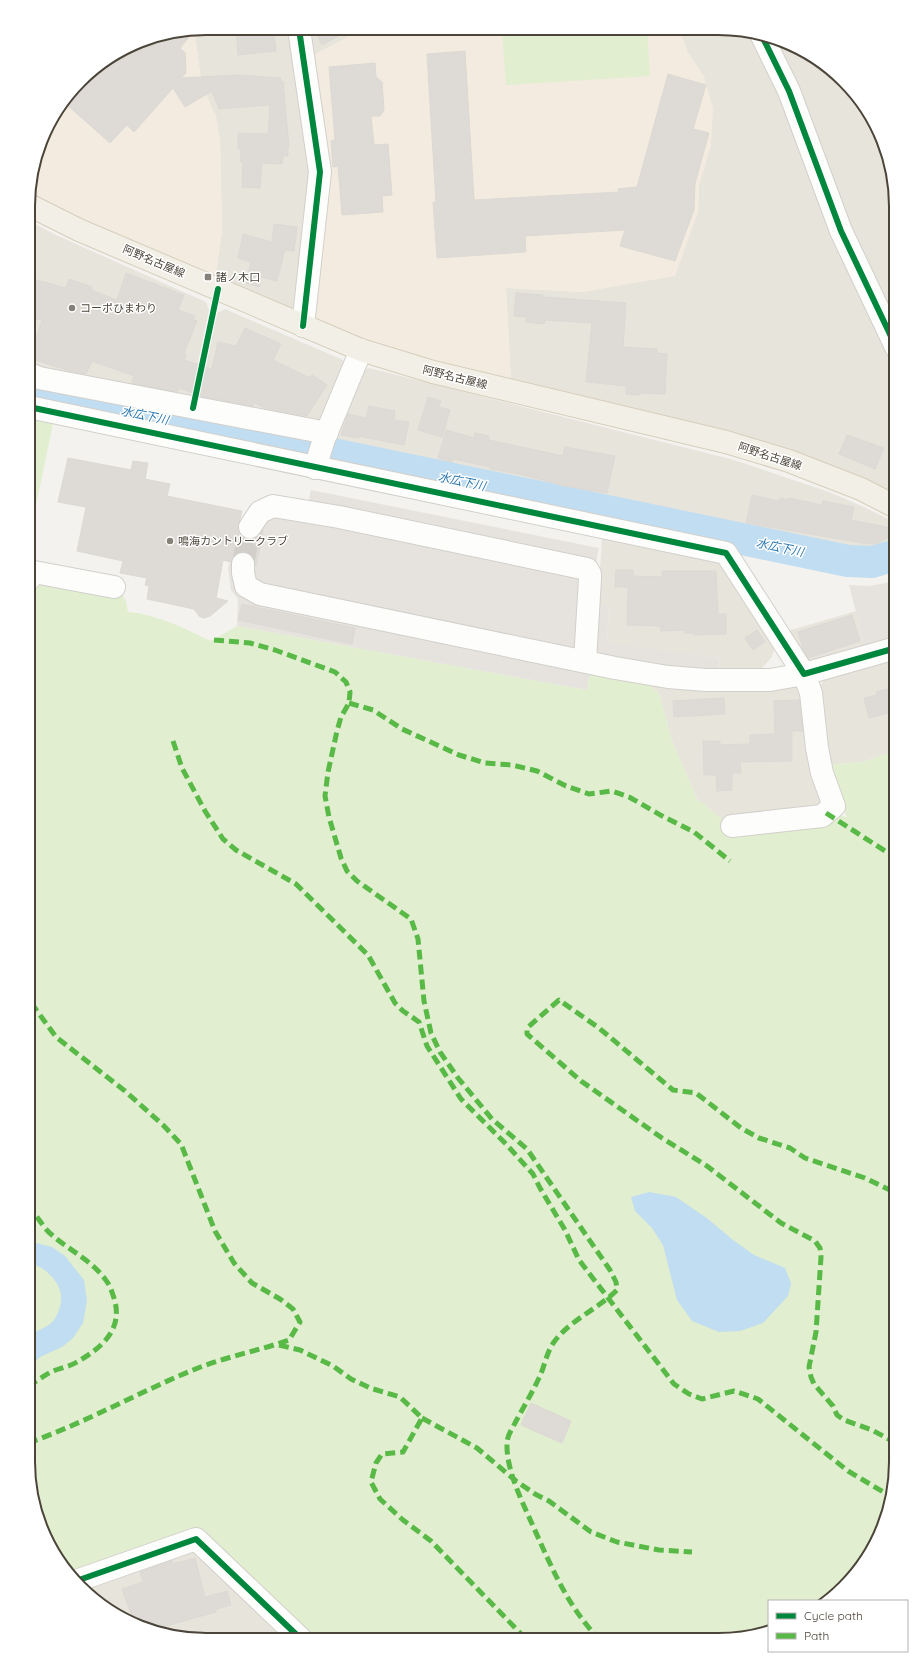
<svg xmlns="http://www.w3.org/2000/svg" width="924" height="1668" font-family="Quicksand,'Noto Sans JP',sans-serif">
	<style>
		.residential { fill: #e7e4dc }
		.commercial { fill: #f3ebdf }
		.green { fill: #e1eecf }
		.parking { fill: #e6e3df }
		.water { fill: #c0ddf1 }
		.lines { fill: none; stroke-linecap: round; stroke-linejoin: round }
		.river { stroke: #c0ddf1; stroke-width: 32 }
		.building { fill: #dedbd6; stroke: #dcd9d4 }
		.minor-tunnel { stroke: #d2cfca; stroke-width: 22; stroke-dasharray: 22 11; stroke-linecap: butt }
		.minor-casing { stroke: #d2d0cb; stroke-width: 24 }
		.major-casing { stroke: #d6cebb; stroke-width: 24 }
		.minor { stroke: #fdfdfc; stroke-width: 22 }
		.major { stroke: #f2efe6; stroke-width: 22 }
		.quiet { stroke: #58b947; stroke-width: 5; stroke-dasharray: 10 5; stroke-linecap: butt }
		.cycleway-casing { stroke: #fff; stroke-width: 8 }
		.cycleway { stroke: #00873e; stroke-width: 6 }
		.poi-dot { fill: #868178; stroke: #fff; stroke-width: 1.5 }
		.labels { text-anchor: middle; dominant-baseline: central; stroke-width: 3; stroke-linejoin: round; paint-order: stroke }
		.street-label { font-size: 11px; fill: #4b4439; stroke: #fff }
		.poi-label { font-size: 11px; fill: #4b4439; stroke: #fff; text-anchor: start }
		.water-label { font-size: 12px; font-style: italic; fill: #2e7ab2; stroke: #fff }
		.rim { fill: none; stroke: #4b4439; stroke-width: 2 }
	</style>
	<rect width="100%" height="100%" fill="#f4f2ee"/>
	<g class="residential">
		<polygon points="259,28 292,29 315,174 298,305 285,311 215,278 222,232 220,142 216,117 202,86 195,36"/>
		<polygon points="307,29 363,29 312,56"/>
		<polygon points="680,31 749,31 781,96 834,238 896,369 896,495 511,381 506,288 583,292 698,212 699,184 711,144 704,77 687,51"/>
		<polygon points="772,38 797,46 835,72 866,107 886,148 896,206 896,326 853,231 798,89"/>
		<polygon points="31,222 56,235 206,302 209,310 191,395 180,400 29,368 29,227"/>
		<polygon points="225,309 343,360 346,367 324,421 204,405 200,395 217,313"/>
		<polygon points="369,368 734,460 829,492 864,507 896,523 896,537 873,548 855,550 832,547 363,449 333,438 361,371"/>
		<polygon points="602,534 716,559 776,642 772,657 762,668 754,671 719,670 720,658 607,644 609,606 598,606"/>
		<polygon points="856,611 866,650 820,663 806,662 784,632"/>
		<polygon points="896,655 896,751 862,762 825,765 818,694 825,675"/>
		<polygon points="646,681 802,683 826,804 726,822 697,799 672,741 659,694"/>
		<polygon points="188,1548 198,1551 292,1639 182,1638 138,1626 97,1603 81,1586"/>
	</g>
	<g class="commercial">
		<polygon points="206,28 259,28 195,36 202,86 216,117 220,142 222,232 215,278 69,215 29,193 29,183 46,127 88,72 138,41"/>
		<polygon points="363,29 680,31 687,51 704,77 713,108 711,144 699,184 698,212 675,276 583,292 506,288 511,381 467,372 364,341 315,321 312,56"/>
	</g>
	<g class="green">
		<polygon points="502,30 647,31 650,76 506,85"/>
		<polygon points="29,414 54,419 29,539"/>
		<path d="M29,574l91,17 6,10 2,11c29,2 57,17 83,29l26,-15 350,64 3,-18 56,9 13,13 13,47 25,58 29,23 113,-6 8,1 -22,-52 37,-3 34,-11v723l-13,56 -24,40 -30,31h-60v31l-51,8 -404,-1 -117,-109 -127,44 -12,-13 -20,-41 -10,-58z"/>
	</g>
	<g class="parking">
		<polygon points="311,490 599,548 596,562 599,567 598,605 609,606 607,643 720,658 717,689 590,672 587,690 237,626 238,599 231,590 228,568 244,516 251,508 307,509"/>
		<polygon points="896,579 896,642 866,650 849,585 868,586 886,583"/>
	</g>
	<g class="water">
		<polygon points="649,1192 676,1197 708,1219 733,1240 754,1255 785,1268 791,1283 788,1296 763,1323 740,1331 719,1332 692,1321 677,1300 663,1245 652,1228 635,1211 631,1197"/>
		<path d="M28,1241l24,6 13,9 19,24 3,21 -4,22 -10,15 -11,9 -22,10 -12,11v-32c9,-6 23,-9 28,-19 3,-6 6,-14 5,-21 -1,-15 -18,-32 -33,-32z"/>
	</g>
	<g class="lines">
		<polyline class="river" points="29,391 848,561 872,562 896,555"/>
	</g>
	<g class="building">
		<polygon points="236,28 266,28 267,35 274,35 276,51 238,55"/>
		<polygon points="314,29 351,29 322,45"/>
		<polygon points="195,30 180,48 185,53 186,73 181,78 239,75 281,78 280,82 283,81 289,147 288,147 288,156 283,156 282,164 262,163 260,188 242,187 243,162 240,162 241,149 238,149 238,133 268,134 270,105 219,109 212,91 185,107 173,88 134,132 127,125 110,143 65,103 88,72 138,41"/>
		<polygon points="465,51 474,200 619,192 618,189 637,187 668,74 706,85 693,129 709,133 695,184 694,210 675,261 620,246 625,230 525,236 526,252 437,258 433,202 436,202 427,54"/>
		<polygon points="375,63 376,77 382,82 384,110 380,116 371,116 374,145 388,144 392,195 382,196 383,212 342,215 338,166 333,167 331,141 335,140 329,67"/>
		<polygon points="274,224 297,227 294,251 285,250 277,281 261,277 259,287 246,283 251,262 238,258 243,234 272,242"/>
		<polygon points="126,273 184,295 178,310 195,316 193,320 197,321 184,353 186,354 184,360 212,369 218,342 236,346 245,328 281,344 273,360 310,378 312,375 327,385 307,416 265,408 254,403 253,406 204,397 179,388 177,392 132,383 134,376 92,361 86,374 70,371 29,358 42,320 29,317 29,278 66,288 69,279 92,287 91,290 117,300"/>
		<polygon points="516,293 543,295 543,297 626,303 623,347 657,349 656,353 667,354 665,394 640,393 640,395 626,394 626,386 586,382 592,323 545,320 544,324 526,322 527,317 514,316"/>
		<polygon points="428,397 441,401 439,407 450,410 442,437 418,430"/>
		<polygon points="369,406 395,411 394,420 409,422 404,445 359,436 359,438 341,435 348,414 366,418"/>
		<polygon points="446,430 474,438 475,433 489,436 489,440 563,456 565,447 615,456 607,493 558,485 558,484 519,474 490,469 490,467 453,459 452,462 438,458"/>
		<polygon points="847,435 884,448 875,469 839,454"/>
		<polygon points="68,458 131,470 133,461 148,463 145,479 170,484 167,496 242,511 238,527 239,533 243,537 249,539 255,538 263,530 256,566 254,557 249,553 243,552 236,553 232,557 231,562 223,560 216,598 228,601 210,616 203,618 199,616 194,609 147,599 149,586 145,585 147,578 120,573 123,561 77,551 86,507 58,502"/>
		<polygon points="752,495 779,501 780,498 789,500 789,498 822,505 823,501 854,507 851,520 896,529 896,534 875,544 868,543 868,544 746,523"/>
		<polygon points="616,570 633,570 633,576 662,577 662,571 716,571 718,614 726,614 726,634 694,635 694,633 685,633 684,630 661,631 660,626 627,625 628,587 615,587"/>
		<polygon points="242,604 355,628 352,644 238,620"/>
		<polygon points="852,615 860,641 808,658 804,651 798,632"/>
		<polygon points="757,630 765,642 753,650 745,638"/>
		<polygon points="896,687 896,711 869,718 864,698 877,695 876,692"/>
		<polygon points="724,698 725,714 674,717 673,701"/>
		<polygon points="799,700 803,731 792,731 792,761 740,762 741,773 732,773 732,790 717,791 716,775 704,775 703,741 720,741 720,745 750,744 750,735 775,734 774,701"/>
		<polygon points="531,1403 571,1421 562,1443 521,1425"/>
		<polygon points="195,1558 205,1597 227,1591 231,1605 216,1609 216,1612 162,1627 161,1624 147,1629 135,1625 122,1589 143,1582 140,1572 172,1560 173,1564"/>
	</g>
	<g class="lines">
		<polyline class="minor-tunnel" points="243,564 250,527"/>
		<defs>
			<g id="minor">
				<polyline points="299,29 320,172 303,326"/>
				<polyline points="761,34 789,91 841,231 896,347"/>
				<polyline points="29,374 39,378 327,433"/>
				<polyline points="29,407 726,553 804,674 896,648"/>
				<polyline points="315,468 324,439 361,350"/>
				<polyline points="250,527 260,512 273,506 339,517 587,569 590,574 590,579 585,661"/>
				<polyline points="243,564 243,573 246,586 260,594 615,668 668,677 706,680 770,680 804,674 811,693 817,748 822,773 834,806 822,816 732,826"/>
				<polyline points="29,579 34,572 114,587"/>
				<polyline points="76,1581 196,1539 301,1639"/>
			</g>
			<polyline id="major" points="29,205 79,230 361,350 433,372 726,442 789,461 861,489 896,507"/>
		</defs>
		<use href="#minor" class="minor-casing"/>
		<use href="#major" class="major-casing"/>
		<use href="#minor" class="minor"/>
		<use href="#major" class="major"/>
		<g class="quiet">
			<path d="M214,640l36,3 25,7 60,22 11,10 4,10 -1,11 -8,14 -4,14 -9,41 -3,24 4,21 12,41 6,13 10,10 54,38 7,20 6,62 7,32 9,19 18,26 34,41 35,30 83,121 6,12 1,8c-19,19 -47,30 -63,52 -8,11 -9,24 -15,36 -7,15 -16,30 -24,45 -3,6 -8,13 -8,20 -1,27 15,58 26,83 19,42 34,80 67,114"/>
			<polyline points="349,703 373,710 402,729 459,755 485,763 512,765 537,771 566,786 589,794 612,791 629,797 664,817 694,832 730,861"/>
			<polyline points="173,741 182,768 205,811 223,839 236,850 296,884 368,955 395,1003 403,1011 412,1017 419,1022 427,1046 461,1099 506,1144 533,1174 540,1188 565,1230 579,1260 674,1384 689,1394 702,1399 734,1391 758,1399 848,1471 890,1496"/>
			<polyline points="826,813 896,858"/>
			<polyline points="279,1345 300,1350 333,1366 351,1379 370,1388 400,1397 422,1418 403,1452 382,1454 376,1463 371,1482 380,1499 403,1520 431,1541 526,1639"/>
			<path d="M28,1386c8,-4 15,-10 23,-14 8,-4 18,-5 26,-10 24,-14 47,-32 37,-64 -2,-6 -4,-13 -9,-19 -14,-19 -36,-29 -53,-44 -10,-8 -14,-20 -24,-27"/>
			<polyline points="422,1418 477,1448 516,1481 535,1494 549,1501 591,1532 617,1542 659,1550 692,1552"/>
			<path d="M28,1443c57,-20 109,-50 165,-73 31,-13 65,-19 96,-30l11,-18 -7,-13 -13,-10 -28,-16 -18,-20 -19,-32 -34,-87 -18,-19 -38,-34 -69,-54 -27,-37"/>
			<polyline points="896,1443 872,1430 844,1420 837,1415 833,1406 814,1384 811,1377 809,1367 816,1332 821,1257 820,1248 815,1241 781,1223 707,1166 662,1138 581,1081 527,1034 527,1028 559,1000 599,1028 673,1090 696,1093 741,1128 759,1138 790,1148 805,1158 865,1178 896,1193"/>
		</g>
		<defs>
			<g id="cycleway">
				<polyline points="299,29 320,172 303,326"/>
				<polyline points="761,34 789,91 841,231 896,347"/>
				<polyline points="29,407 726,553 804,674 896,648"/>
				<polyline points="193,408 218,289"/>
				<polyline points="76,1581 196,1539 301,1639"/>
			</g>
		</defs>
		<use href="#cycleway" class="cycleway-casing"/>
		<use href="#cycleway" class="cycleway"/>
	</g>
	<g class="poi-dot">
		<rect x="204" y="273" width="8" height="8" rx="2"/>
		<circle cx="72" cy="308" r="4"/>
		<circle cx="170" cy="541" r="4"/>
	</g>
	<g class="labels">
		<g class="street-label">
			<text transform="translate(154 261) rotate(23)">阿野名古屋線</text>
			<text transform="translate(455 377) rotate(14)">阿野名古屋線</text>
			<text transform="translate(770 456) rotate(18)">阿野名古屋線</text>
		</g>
		<g class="poi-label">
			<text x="216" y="277">諸ノ木口</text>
			<text x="80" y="308">コーポひまわり</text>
			<text x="178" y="541">鳴海カントリークラブ</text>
		</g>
		<g class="water-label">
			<text transform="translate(145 415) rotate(12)">水広下川</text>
			<text transform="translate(462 481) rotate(12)">水広下川</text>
			<text transform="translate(780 547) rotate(12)">水広下川</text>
		</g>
	</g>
	<path d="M0 0H924V1668H0ZM206 35H718A171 171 0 0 1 889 206V1462A171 171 0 0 1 718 1633H206A171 171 0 0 1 35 1462V206A171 171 0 0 1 206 35Z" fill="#fff" fill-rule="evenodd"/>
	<path class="rim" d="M206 35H718A171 171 0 0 1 889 206V1462A171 171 0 0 1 718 1633H206A171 171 0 0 1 35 1462V206A171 171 0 0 1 206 35Z"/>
	<rect x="768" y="1600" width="140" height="52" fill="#ffffff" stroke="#b7b4b0"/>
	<rect x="776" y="1613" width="20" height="6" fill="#00873e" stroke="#b7b4b0"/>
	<text x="804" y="1620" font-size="12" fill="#4b4439">Cycle path</text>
	<rect x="776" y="1633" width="20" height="6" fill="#58b947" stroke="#b7b4b0"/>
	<text x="804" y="1640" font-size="12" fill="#4b4439">Path</text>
</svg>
